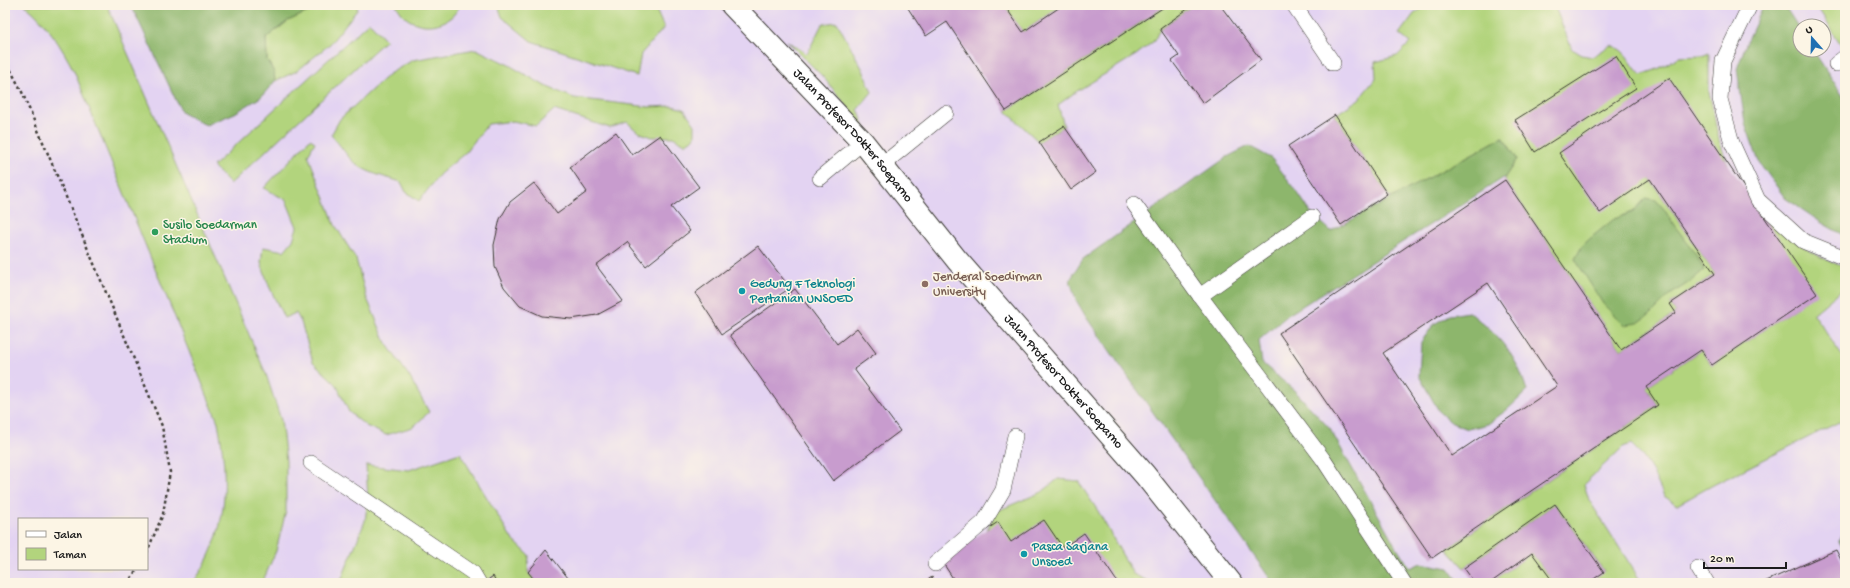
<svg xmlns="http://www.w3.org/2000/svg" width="1850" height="588" font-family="'Gochi Hand',sans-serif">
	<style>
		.built { fill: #e3d3f2; fill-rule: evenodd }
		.green { fill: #b2d47d; stroke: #67784c }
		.forest { fill: #8db66c; stroke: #546944 }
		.building { fill: #c89cce; fill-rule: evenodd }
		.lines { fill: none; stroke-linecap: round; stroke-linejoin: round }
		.service-casing { stroke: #3c3a35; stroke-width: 16 }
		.tertiary-casing { stroke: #3c3a35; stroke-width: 24 }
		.path { stroke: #3c3a35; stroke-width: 2.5; stroke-dasharray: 3 3; stroke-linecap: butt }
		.service { stroke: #fff; stroke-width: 15 }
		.tertiary { stroke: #fff; stroke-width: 22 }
		.leisure-dot { fill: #2e9e5b; stroke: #fcf5e5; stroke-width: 1.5 }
		.education-dot { fill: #8d6e63; stroke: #fcf5e5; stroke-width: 1.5 }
		.culture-dot { fill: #0f9aa8; stroke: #fcf5e5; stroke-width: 1.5 }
		.labels { text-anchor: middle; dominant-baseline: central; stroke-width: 3; stroke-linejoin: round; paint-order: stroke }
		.street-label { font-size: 13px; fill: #1c1c1c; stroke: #fcf5e5 }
		.leisure-label { font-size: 13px; fill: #27864d; stroke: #fcf5e5; text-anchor: start }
		.education-label { font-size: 13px; fill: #785e54; stroke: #fcf5e5; text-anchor: start }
		.culture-label { font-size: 13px; fill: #0d838f; stroke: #fcf5e5; text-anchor: start }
	</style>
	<rect width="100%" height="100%" fill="#fcf5e5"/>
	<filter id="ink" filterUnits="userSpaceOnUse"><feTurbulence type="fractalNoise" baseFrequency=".025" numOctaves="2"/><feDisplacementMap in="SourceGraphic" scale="8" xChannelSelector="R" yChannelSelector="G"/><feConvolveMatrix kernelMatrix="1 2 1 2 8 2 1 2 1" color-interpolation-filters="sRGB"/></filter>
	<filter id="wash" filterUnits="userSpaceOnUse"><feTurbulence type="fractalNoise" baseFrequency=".012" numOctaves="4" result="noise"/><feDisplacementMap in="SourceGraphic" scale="16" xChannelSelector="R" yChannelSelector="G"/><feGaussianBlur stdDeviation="0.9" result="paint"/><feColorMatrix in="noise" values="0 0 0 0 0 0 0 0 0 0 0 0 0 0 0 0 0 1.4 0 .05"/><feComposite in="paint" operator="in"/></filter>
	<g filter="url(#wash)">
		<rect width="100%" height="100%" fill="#efe4c5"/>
		<path class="built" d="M5,5h1840v578h-1840zM1800,26h24v24h-24zM19,519h128v50h-128z"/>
		<g class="green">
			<path d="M25,5h82l159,369 15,46 5,41v50l-10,40 -14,32h-69c36,-50 36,-102 25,-161l-144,-351c-13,-25 -27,-48 -49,-66z"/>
			<polygon points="315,5 358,5 357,10 330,44 297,71 275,81 274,72 267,60 266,38 288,21 314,9"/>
			<path d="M396,5h64c-8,19 -31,25 -49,16 -7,-3 -11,-10 -15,-16z"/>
			<polygon points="498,5 654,5 664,28 641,54 637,76 531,41 502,17"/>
			<polygon points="1004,5 1063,5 1023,32"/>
			<polygon points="1167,5 1193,5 1160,29 1154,41 1136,55 1074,93 1058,105 1064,126 1039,142 1006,111"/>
			<path d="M1427,5h127l18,44 10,6 10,2 19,-12c17,6 18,18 30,30l17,-6 21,-12 23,-1 7,-3v38l10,49 9,25 -78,14 65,95 -45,30 6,9 -55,37 -116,-170v-3l12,-18 -14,-22 -111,61 -5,-4 -52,-79 24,-16 17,-21 -1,-16 22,-6 13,-13 -11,-9 15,-20z"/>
			<polygon points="1816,5 1845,5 1845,51"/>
			<polygon points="369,22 386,40 230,184 213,166"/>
			<polygon points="837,22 863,70 872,92 858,109 865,128 823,77 787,41 807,54 822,24"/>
			<path d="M476,49l33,16 36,21 29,12 75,9 23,-1 12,3 11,16v12l-10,7 -12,-7h-21l-14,-5 -11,-10 -17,6 -56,-18 -18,16 -23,-5 -25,3 -23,29 -25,21 -21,27 -13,-9 -5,-10c-15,-5 -32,-8 -45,-18 -9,-7 -16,-20 -25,-29l9,-16 49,-45 24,-14z"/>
			<polygon points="310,139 315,142 308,155 335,225 356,259 366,296 386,343 409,376 429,412 413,427 386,435 366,426 349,412 336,384 313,362 301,322 296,313 284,318 269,286 261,263 263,247 284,251 293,240 297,227 286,200 264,188"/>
			<path d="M1761,214c29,23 48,41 84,53v20l-32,27 32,46v59l-130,65 -38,21 -13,-9 -14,-29 -9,-13 -10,-10 -8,3 -39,37 5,16 51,80 -6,3h-46l16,-12 -49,-67 -91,64 -17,-19 211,-144 -12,-18 55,-37 11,15 104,-71z"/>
			<polygon points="460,453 512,539 529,555 528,572 537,583 497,583 492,577 484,583 340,583 365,521 368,499 366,465 409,470"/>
			<polygon points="1058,479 1078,481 1098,511 1133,574 1152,583 956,583 997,511 1042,492"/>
			<polygon points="1532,553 1554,583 1490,583"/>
		</g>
		<g class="forest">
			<polygon points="131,5 315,5 314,9 288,21 266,38 267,60 274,72 275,81 261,97 235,113 206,125 182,113"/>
			<polygon points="1764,5 1784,5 1800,30 1800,50 1813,50 1845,99 1845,236 1822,223 1785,198 1759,162 1745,123 1737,69 1746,44"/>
			<polygon points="1503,137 1517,159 1505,177 1288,315 1259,340 1262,363 1296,392 1330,429 1393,541 1410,568 1421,563 1449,568 1460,583 1273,583 1086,317 1076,300 1070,280 1083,259 1227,157 1249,146 1271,158 1293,186 1312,214 1331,231"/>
			<polygon points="1646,198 1656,200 1664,209 1674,225 1696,254 1704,270 1691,281 1670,295 1652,313 1638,323 1624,325 1603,304 1575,259 1582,246 1593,236 1614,219 1633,212"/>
			<path d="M1469,312c29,23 47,41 58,79l-19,18 -20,15 -20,5 -16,-6 -12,-10 -21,-37 2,-34 13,-18 16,-9z"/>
			<polygon points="1845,530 1845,552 1839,541"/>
		</g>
		<g id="blocks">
			<g class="building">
				<polygon points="906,5 1004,5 1023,32 1063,5 1167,5 1006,111 947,22 926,36"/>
				<polygon points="1193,5 1220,5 1261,60 1203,103 1172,61 1179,56 1160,29"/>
				<polygon points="1616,56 1636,88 1535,152 1515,120"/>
				<path d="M1669,78l148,216 -105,71 -11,-15 -55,37 12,18 -226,153 -153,-225 226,-153 116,170 55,-37 -6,-9 45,-30 -65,-95 -50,34 -41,-60zM1488,283l69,103 -105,70 -69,-103z"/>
				<polygon points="1335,115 1387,194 1341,225 1288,146"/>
				<polygon points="1064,126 1096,172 1071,190 1039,142"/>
				<polygon points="616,132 632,155 660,135 699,187 671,207 690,231 646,266 627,242 596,265 623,301 597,315 571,319 542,316 520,306 504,287 495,267 494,245 500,219 510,202 534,183 557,214 587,192 570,167"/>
				<polygon points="758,246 790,288 722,334 695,293"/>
				<polygon points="795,289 837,344 857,328 876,353 854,369 900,431 833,481 730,335"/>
				<polygon points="1555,504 1604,572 1588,583 1554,583 1532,553 1490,583 1475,583 1464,568"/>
				<polygon points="1044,520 1063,548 1084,533 1118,583 956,583 941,560 998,522 1011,542"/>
				<polygon points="546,550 572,583 537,583 528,572"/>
				<polygon points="1836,550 1845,568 1845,583 1762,583"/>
				<polygon points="493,576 497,583 484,583"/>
				<polygon points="932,577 936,583 923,583"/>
			</g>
		</g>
	</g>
	<g filter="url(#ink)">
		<use href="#blocks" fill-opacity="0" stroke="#3c3a35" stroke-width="1"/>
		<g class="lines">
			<defs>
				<g id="service">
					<polyline points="1294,5 1333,63"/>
					<polyline points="1750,5 1723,61 1720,99 1732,143 1758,200 1803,241 1845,258"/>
					<polyline points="1836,64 1845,57"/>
					<polyline points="882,165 946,113"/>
					<polyline points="820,178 863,142"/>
					<polyline points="1134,204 1200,296 1323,459 1404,583"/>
					<polyline points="1200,296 1312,217"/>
					<polyline points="311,463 473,573 479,583"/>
					<polyline points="935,564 984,522 1003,490 1015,436"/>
					<polyline points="1698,568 1707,583"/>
				</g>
				<g id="tertiary">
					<path id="s1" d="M732,5l131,137 94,118 188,215 86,108"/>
				</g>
			</defs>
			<use href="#service" class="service-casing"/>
			<use href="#tertiary" class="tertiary-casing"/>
			<g class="path">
				<polyline points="5,59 22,92 162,426 170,472 163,514 147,552"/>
				<polyline points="127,583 138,569"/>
			</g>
			<use href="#service" class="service"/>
			<use href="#tertiary" class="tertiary"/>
		</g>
	</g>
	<circle class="leisure-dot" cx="155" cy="232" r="4"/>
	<circle class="education-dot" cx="925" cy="284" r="4"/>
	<g class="culture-dot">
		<circle cx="742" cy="291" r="4"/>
		<circle cx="1024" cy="554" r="4"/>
	</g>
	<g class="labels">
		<g class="street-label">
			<text stroke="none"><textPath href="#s1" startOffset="178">Jalan Profesor Dokter Soeparno</textPath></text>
			<text stroke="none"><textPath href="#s1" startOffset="502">Jalan Profesor Dokter Soeparno</textPath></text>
		</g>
		<g class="leisure-label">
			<text x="163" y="225">Susilo Soedarman<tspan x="163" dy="15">Stadium</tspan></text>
		</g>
		<g class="education-label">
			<text x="933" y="277">Jenderal Soedirman<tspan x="933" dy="15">University</tspan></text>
		</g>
		<g class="culture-label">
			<text x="750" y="284">Gedung F Teknologi<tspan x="750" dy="15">Pertanian UNSOED</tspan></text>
			<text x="1032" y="547">Pasca Sarjana<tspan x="1032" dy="15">Unsoed</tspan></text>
		</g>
	</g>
	<rect width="1850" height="588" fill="none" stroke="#fcf5e5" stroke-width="20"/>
	<rect x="18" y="518" width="130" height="52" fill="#fcf5e5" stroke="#a29e95"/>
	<rect x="26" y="531" width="20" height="6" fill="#ffffff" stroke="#a29e95"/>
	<text x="54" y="538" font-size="12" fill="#1c1c1c">Jalan</text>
	<rect x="26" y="548" width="20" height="12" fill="#b2d47d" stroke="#a29e95"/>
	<text x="54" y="558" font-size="12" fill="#1c1c1c">Taman</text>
	<g transform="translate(1812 38) rotate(340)"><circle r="19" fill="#fcf5e5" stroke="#a29e95"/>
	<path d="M0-3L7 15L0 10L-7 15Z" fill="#1f6fb2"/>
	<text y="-6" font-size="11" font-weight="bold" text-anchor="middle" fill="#1c1c1c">U</text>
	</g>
	<path d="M1704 562v6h82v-6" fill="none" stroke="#1c1c1c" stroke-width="2"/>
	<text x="1710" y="562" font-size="12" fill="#1c1c1c" stroke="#fcf5e5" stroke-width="3" paint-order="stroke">20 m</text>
</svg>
